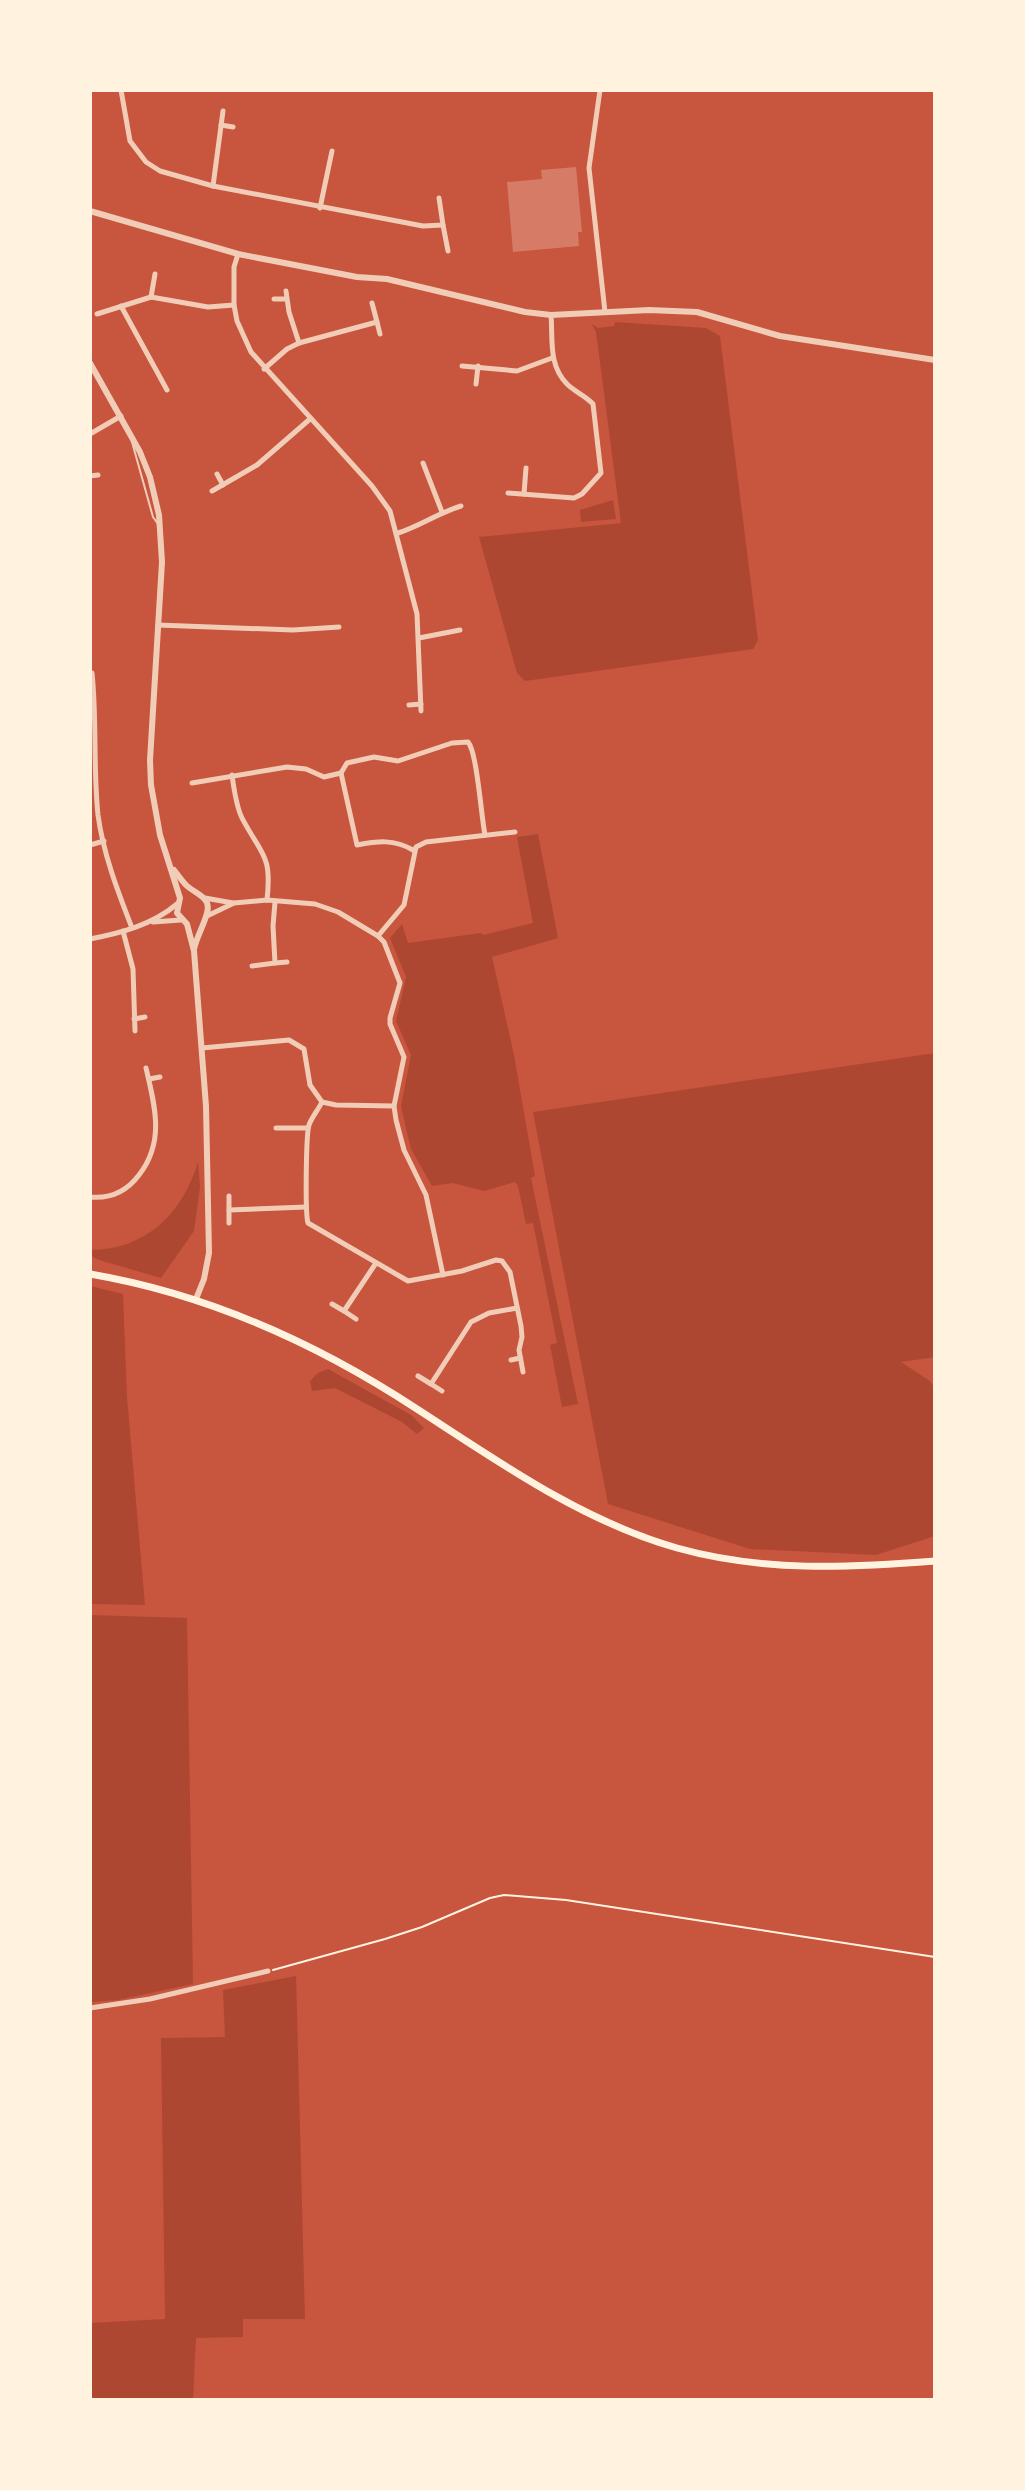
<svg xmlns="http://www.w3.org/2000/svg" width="1025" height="2490" font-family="Lora,serif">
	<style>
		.green { fill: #ae4732 }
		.building { fill: #d67c66 }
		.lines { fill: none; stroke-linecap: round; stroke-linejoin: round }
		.path { stroke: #fff3e0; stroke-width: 2 }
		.service { stroke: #f1ccb7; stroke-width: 2 }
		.minor { stroke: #f1ccb7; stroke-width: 5 }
		.tertiary { stroke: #f1ccb7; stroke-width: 6 }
		.secondary { stroke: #fff3e0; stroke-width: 7 }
	</style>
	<rect width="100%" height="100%" fill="#c8553d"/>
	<g class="green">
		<polygon points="615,322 706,328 720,336 758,640 753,649 525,681 517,673 479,537 621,523 596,332 592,324 598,328 614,326"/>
		<polygon points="613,500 616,519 581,522 580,510"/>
		<polygon points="538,834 558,938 492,957 514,1055 535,1176 531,1178 578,1404 562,1407 550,1345 557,1343 533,1223 526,1224 518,1186 515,1182 484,1191 453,1183 432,1186 411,1149 406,1128 401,1106 411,1055 396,1021 406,977 390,938 402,924 408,943 481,933 483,935 533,923 517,837"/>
		<polygon points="935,1053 935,1357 901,1362 930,1381 935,1389 935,1536 876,1555 750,1549 608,1504 533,1112"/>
		<path d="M198,1162l2,25 -6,44 -33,47 -62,-18 -9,-5v-5c56,0 93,-37 108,-88z"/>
		<polygon points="90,1286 123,1294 127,1397 145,1605 90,1604"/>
		<polygon points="328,1369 411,1415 424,1428 417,1434 402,1422 335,1388 312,1391 310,1381 318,1373"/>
		<polygon points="90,1615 187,1618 193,1984 118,2000 90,2002"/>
		<polygon points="296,1976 305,2319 243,2319 243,2337 196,2338 193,2400 90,2400 90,2323 165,2319 161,2038 225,2037 223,1990"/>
	</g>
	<polygon class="building" points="576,167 582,232 578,232 579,246 513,252 507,182 542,179 541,170"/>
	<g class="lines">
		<polyline class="path" points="273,1970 385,1939 422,1927 490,1898 504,1895 566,1900 935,1957"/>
		<polyline class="service" points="132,442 153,517 158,524"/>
		<g class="minor">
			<polyline points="121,90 130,141 146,162 160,171 213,186 423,226 443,225 439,198"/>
			<polyline points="600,90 589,168 605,312"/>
			<polyline points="221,125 233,127"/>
			<polyline points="213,186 223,111"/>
			<polyline points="320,208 332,151"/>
			<polyline points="443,225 448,251"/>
			<polyline points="238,254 234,267 234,305 237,321 251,352 372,486 390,511 417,614 421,711"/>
			<polyline points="286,291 289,312 299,343"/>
			<polyline points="151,297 155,274"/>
			<polyline points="274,299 286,299"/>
			<polyline points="121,306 167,390"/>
			<polyline points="97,314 151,297 208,307 234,305"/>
			<polyline points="377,322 380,334"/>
			<polyline points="462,366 517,371 552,358"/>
			<polyline points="264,369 287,349 299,343 377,322 372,303"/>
			<polyline points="476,384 478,366"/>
			<polyline points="90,434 121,416"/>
			<polyline points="423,463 442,512"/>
			<polyline points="217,474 223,485"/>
			<polyline points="90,476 98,475"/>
			<polyline points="212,491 257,465 310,419"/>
			<path d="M508,493l66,5 8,-4 19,-21 -8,-69c-7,-8 -18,-12 -26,-20 -19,-19 -14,-45 -16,-69"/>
			<polyline points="524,494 526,468"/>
			<path d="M398,533c22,-7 40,-20 63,-27"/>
			<polyline points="158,625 293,630 339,627"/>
			<polyline points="419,638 460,630"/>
			<path d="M92,673c5,47 1,95 6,142 5,38 20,77 34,113"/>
			<polyline points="409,705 421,704"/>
			<path d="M232,775c2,14 4,31 10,43 20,38 30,36 25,82"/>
			<polyline points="192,783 287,767 306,769 324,777 341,773"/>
			<polyline points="90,845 104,841"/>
			<path d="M413,850c-19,-11 -35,-9 -56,-5l-16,-72 6,-10 27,-6 24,4 54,-18 16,-1c9,10 13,73 17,93"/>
			<polyline points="205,898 233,903"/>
			<polyline points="207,916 234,903 267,900 315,904 338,912 378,936 384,942 400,983 390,1018 390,1024 404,1057 394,1106 396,1120 404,1150 426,1195 443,1275"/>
			<polyline points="153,922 181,920"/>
			<polyline points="123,931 133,969 135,1031"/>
			<polyline points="378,936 404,905 416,847 426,842 515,832"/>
			<path d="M90,939c31,-6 62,-14 87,-35"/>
			<polyline points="275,963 287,962"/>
			<polyline points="252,966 275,963 273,926 275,902"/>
			<polyline points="134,1019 145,1017"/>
			<polyline points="202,1048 289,1040 304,1049 310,1085 322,1102 336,1105 394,1106"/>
			<polyline points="149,1079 160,1077"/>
			<path d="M322,1102c-4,8 -10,15 -13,23 -3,9 -4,89 -1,98l100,58 54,-10 34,-11 6,1 8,11 11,54 1,11 -3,13 4,22"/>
			<polyline points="276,1128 308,1128"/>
			<path d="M90,1197c20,2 37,-6 49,-22 26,-33 16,-69 7,-107"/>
			<polyline points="229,1210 229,1196"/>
			<polyline points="229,1223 229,1210 306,1207"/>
			<polyline points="332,1304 344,1311"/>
			<polyline points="356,1319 344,1311 376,1263"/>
			<polyline points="511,1360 520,1358"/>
			<polyline points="418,1376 431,1384"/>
			<polyline points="442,1391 431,1384 471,1322 489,1313 517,1308"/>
			<polyline points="90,2008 150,1999 268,1971"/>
		</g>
		<g class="tertiary">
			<polyline points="90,211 238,254 357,277 387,279 525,312 551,315 649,310 697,312 780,336 935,360"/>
			<polyline points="90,363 140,452 150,477 159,515 162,562 150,760 151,785 160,835 180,898 177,913 187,924 194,951 206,1106 209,1253 204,1279 196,1299"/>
			<path d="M174,870c4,5 8,11 12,15 9,9 26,12 21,28 -3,12 -10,23 -13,36"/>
		</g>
		<path class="secondary" d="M90,1274c117,20 228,70 327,135 82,53 165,112 260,139 86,24 171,20 258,13"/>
	</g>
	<rect width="1025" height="2490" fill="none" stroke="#fff3e0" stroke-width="184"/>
</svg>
